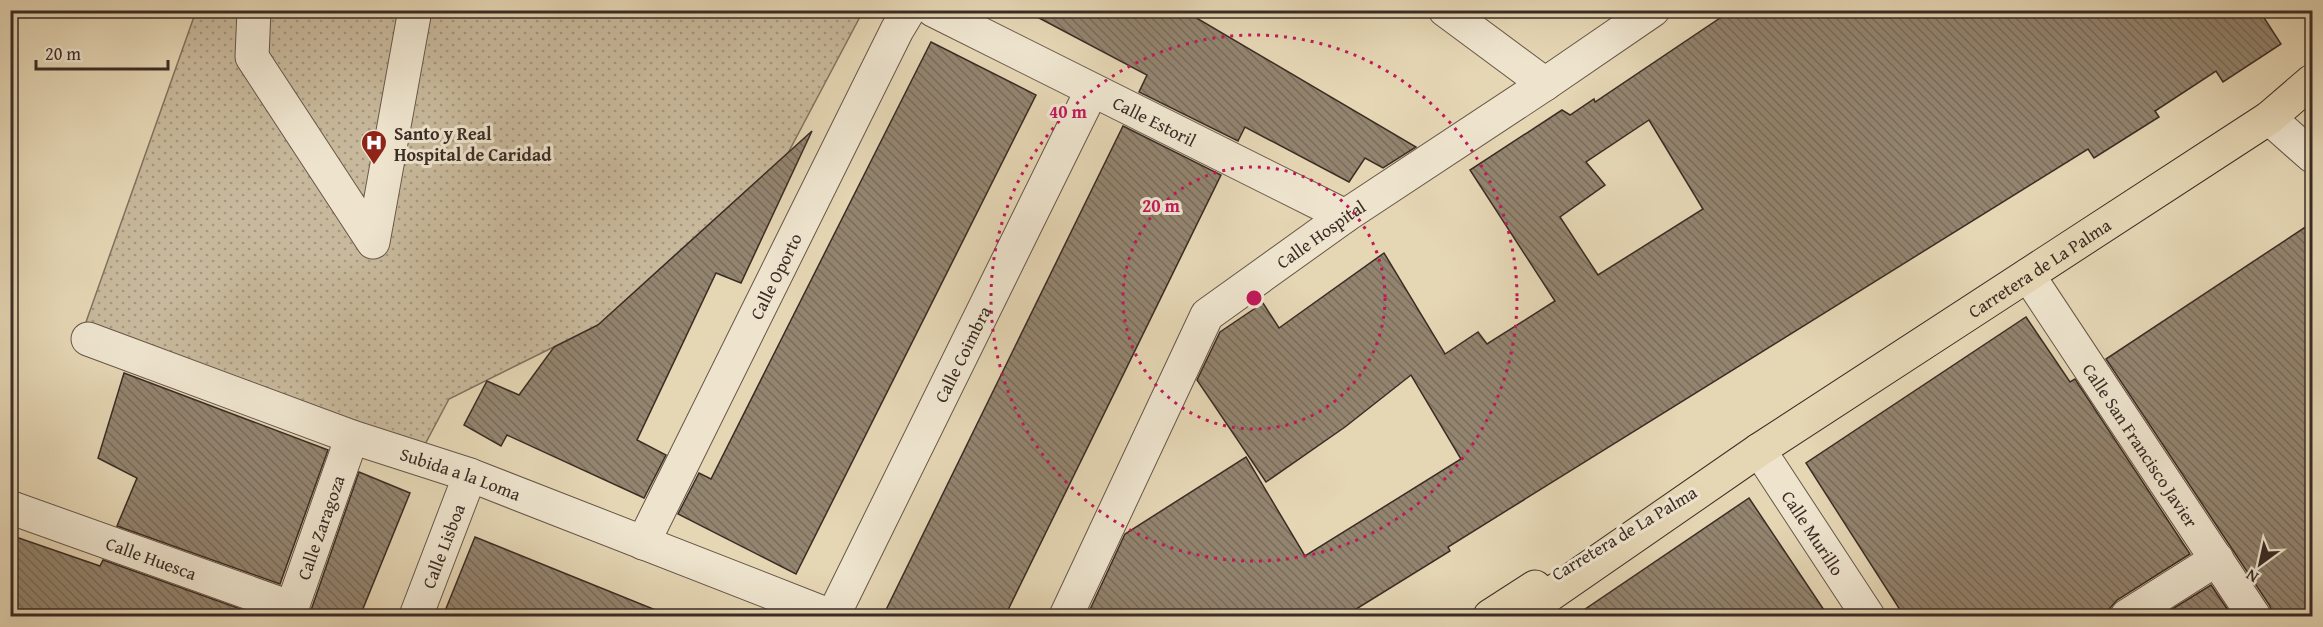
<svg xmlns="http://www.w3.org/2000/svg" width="2323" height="627" font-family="'Gentium Book Plus',serif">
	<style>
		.green { fill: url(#green-dots); stroke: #827260; stroke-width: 1.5 }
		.building { fill: url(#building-back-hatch); stroke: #3b2c25; stroke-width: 1.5; fill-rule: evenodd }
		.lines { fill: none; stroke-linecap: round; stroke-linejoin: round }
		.minor-casing { stroke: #665649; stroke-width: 35 }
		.major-casing { stroke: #3b2c25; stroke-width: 35 }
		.minor { stroke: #eee4ce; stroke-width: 33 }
		.major { stroke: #e5d6b4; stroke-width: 33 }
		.ring { fill: none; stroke: #c2185b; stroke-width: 3; stroke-dasharray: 3 6 }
		.labels { text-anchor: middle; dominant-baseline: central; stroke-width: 6; stroke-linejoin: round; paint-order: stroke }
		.street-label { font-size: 18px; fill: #3b2c25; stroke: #eee4ce }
		.poi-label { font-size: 18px; font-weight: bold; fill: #3b2c25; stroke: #eee4ce; text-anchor: start }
		.centre { fill: #c2185b; stroke: #eee4ce; stroke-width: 3 }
		.ring-label { font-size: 18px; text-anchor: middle; font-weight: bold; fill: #c2185b; stroke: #eee4ce; stroke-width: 6; stroke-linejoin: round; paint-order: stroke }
	</style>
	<defs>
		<pattern id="green-dots" width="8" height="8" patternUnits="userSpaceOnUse" patternTransform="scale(1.5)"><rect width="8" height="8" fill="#c8b99c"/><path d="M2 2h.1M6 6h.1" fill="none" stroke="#a4977f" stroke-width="1.8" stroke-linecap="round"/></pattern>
		<pattern id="building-back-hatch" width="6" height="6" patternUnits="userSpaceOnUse" patternTransform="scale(1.5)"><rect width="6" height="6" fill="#93846f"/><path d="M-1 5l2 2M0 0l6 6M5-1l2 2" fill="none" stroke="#796c5b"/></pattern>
	</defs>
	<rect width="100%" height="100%" fill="#e5d6b4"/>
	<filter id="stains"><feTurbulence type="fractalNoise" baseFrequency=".00333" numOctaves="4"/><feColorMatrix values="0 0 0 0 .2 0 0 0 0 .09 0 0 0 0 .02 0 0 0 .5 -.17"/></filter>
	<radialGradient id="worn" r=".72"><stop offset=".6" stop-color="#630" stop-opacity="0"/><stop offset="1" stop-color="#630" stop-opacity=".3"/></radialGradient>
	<polygon class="green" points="858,10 862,13 788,153 598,325 449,399 423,448 86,322 196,11"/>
	<g class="building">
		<polygon points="1024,10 1183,10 1416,147 1383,168 1365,158 1349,182 1245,127 1238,141 1139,92 1147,75"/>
		<path d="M1732,10h527l22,34 -58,38 -7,-11 -61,40 4,6 -65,41 -6,-9 -640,398 2,4 -105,65h-258l38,-82 121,-77 59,99 156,-97 -50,-84 -66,52 -79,55 -69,-102 23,-48 43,-29 16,25 105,-75 61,101 33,-22 9,12 68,-43 -85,-131 92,-60 8,5 24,-16 1,3zM1649,120l54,89 -105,66 -38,-58 45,-32 -19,-23z"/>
		<polygon points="931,42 1036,95 796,574 678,514 699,473 711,479"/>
		<polygon points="1123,126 1221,175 1005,616 883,616"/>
		<polygon points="812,131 741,283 716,273 637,440 666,455 644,498 507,435 501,446 464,425 487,381 519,395 554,347 598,325"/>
		<polygon points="2313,222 2313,616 2272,616 2270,606 2106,359"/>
		<polygon points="2026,317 2070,382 2075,379 2190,554 2117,600 2110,608 2108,616 1904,616 1806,463"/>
		<polygon points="124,373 328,450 280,584 117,526 137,478 98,458"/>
		<polygon points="359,472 410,493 360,616 309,616"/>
		<polygon points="1749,498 1828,616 1575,616"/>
		<polygon points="10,535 100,566 103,560 260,616 10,616"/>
		<polygon points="475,537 668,615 668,616 443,616"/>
		<polygon points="2211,585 2232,616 2161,616"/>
	</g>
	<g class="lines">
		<defs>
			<g id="minor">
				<polyline points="254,10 252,57 373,242 415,10"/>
				<path id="s1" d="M933,10l412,206"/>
				<polyline points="1445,10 1545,84"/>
				<polyline points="2269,118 2312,156"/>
				<path id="s2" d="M2028,275l226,341"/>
				<path id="s3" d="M88,339l264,98 118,38 361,141"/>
				<path id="s4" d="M1759,450l109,166"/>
				<path id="s5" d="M12,508l280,100"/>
				<path id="s6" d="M643,543l254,-513 12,-20"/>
				<path id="s7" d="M289,616l63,-179"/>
				<path id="s8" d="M416,616l54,-141"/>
				<path id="s9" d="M833,616l259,-526"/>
				<path id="s10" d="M1066,616l141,-301 138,-99 200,-132 108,-74"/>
				<polyline points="2127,616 2217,559"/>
			</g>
			<g id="major">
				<polyline points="1490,616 1535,587"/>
				<path id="s11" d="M1519,616l240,-166 510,-332 43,-37"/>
			</g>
		</defs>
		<use href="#minor" class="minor-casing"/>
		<use href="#major" class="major-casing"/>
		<use href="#minor" class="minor"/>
		<use href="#major" class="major"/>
	</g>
	<g class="ring">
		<circle cx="1254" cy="298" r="131"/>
		<circle cx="1254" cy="298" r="263"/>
	</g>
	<defs>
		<symbol id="hospital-pin" viewBox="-11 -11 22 30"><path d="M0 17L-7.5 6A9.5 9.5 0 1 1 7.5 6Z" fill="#8f2418" stroke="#eee4ce"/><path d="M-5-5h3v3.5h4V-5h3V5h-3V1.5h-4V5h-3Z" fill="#fff"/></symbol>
	</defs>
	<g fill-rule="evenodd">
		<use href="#hospital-pin" x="359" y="128" width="30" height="40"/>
	</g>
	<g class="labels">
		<g class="street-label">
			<text stroke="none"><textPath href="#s1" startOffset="248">Calle Estoril</textPath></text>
			<text stroke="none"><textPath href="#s10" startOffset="472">Calle Hospital</textPath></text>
			<text stroke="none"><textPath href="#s11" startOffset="626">Carretera de La Palma</textPath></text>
			<text stroke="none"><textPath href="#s6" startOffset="298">Calle Oporto</textPath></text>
			<text stroke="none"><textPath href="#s9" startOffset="292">Calle Coimbra</textPath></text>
			<text stroke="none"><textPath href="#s2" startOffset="204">Calle San Francisco Javier</textPath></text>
			<text stroke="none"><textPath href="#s3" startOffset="396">Subida a la Loma</textPath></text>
			<text stroke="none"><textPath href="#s7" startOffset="94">Calle Zaragoza</textPath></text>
			<text transform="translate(1624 533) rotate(-31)">Carretera de La Palma</text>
			<text stroke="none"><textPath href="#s4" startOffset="99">Calle Murillo</textPath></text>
			<text stroke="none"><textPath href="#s8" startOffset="75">Calle Lisboa</textPath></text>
			<text stroke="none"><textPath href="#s5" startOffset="148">Calle Huesca</textPath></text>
		</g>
		<g class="poi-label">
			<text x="394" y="133">Santo y Real<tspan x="394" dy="21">Hospital de Caridad</tspan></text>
		</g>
	</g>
	<circle cx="1254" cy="298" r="9" class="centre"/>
	<g class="ring-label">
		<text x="1068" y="118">40 m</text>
		<text x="1161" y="212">20 m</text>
	</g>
	<rect width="2323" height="627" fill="none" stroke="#e5d6b4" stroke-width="36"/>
	<rect x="12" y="12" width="2299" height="603" fill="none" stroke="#3b2c25" stroke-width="3"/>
	<rect x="18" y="18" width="2287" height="591" fill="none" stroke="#3b2c25" stroke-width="1.5"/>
	<g transform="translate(2260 564) rotate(213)" stroke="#eee4ce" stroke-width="4.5" paint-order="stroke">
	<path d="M0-4.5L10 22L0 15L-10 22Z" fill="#3b2c25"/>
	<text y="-9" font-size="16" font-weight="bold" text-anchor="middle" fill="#3b2c25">N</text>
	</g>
	<path d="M36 60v9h132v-9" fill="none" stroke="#3b2c25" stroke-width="3"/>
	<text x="45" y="60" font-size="18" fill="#3b2c25" stroke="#eee4ce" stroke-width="4.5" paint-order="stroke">20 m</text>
	<rect width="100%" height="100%" filter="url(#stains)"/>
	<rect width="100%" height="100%" fill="url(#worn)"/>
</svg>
